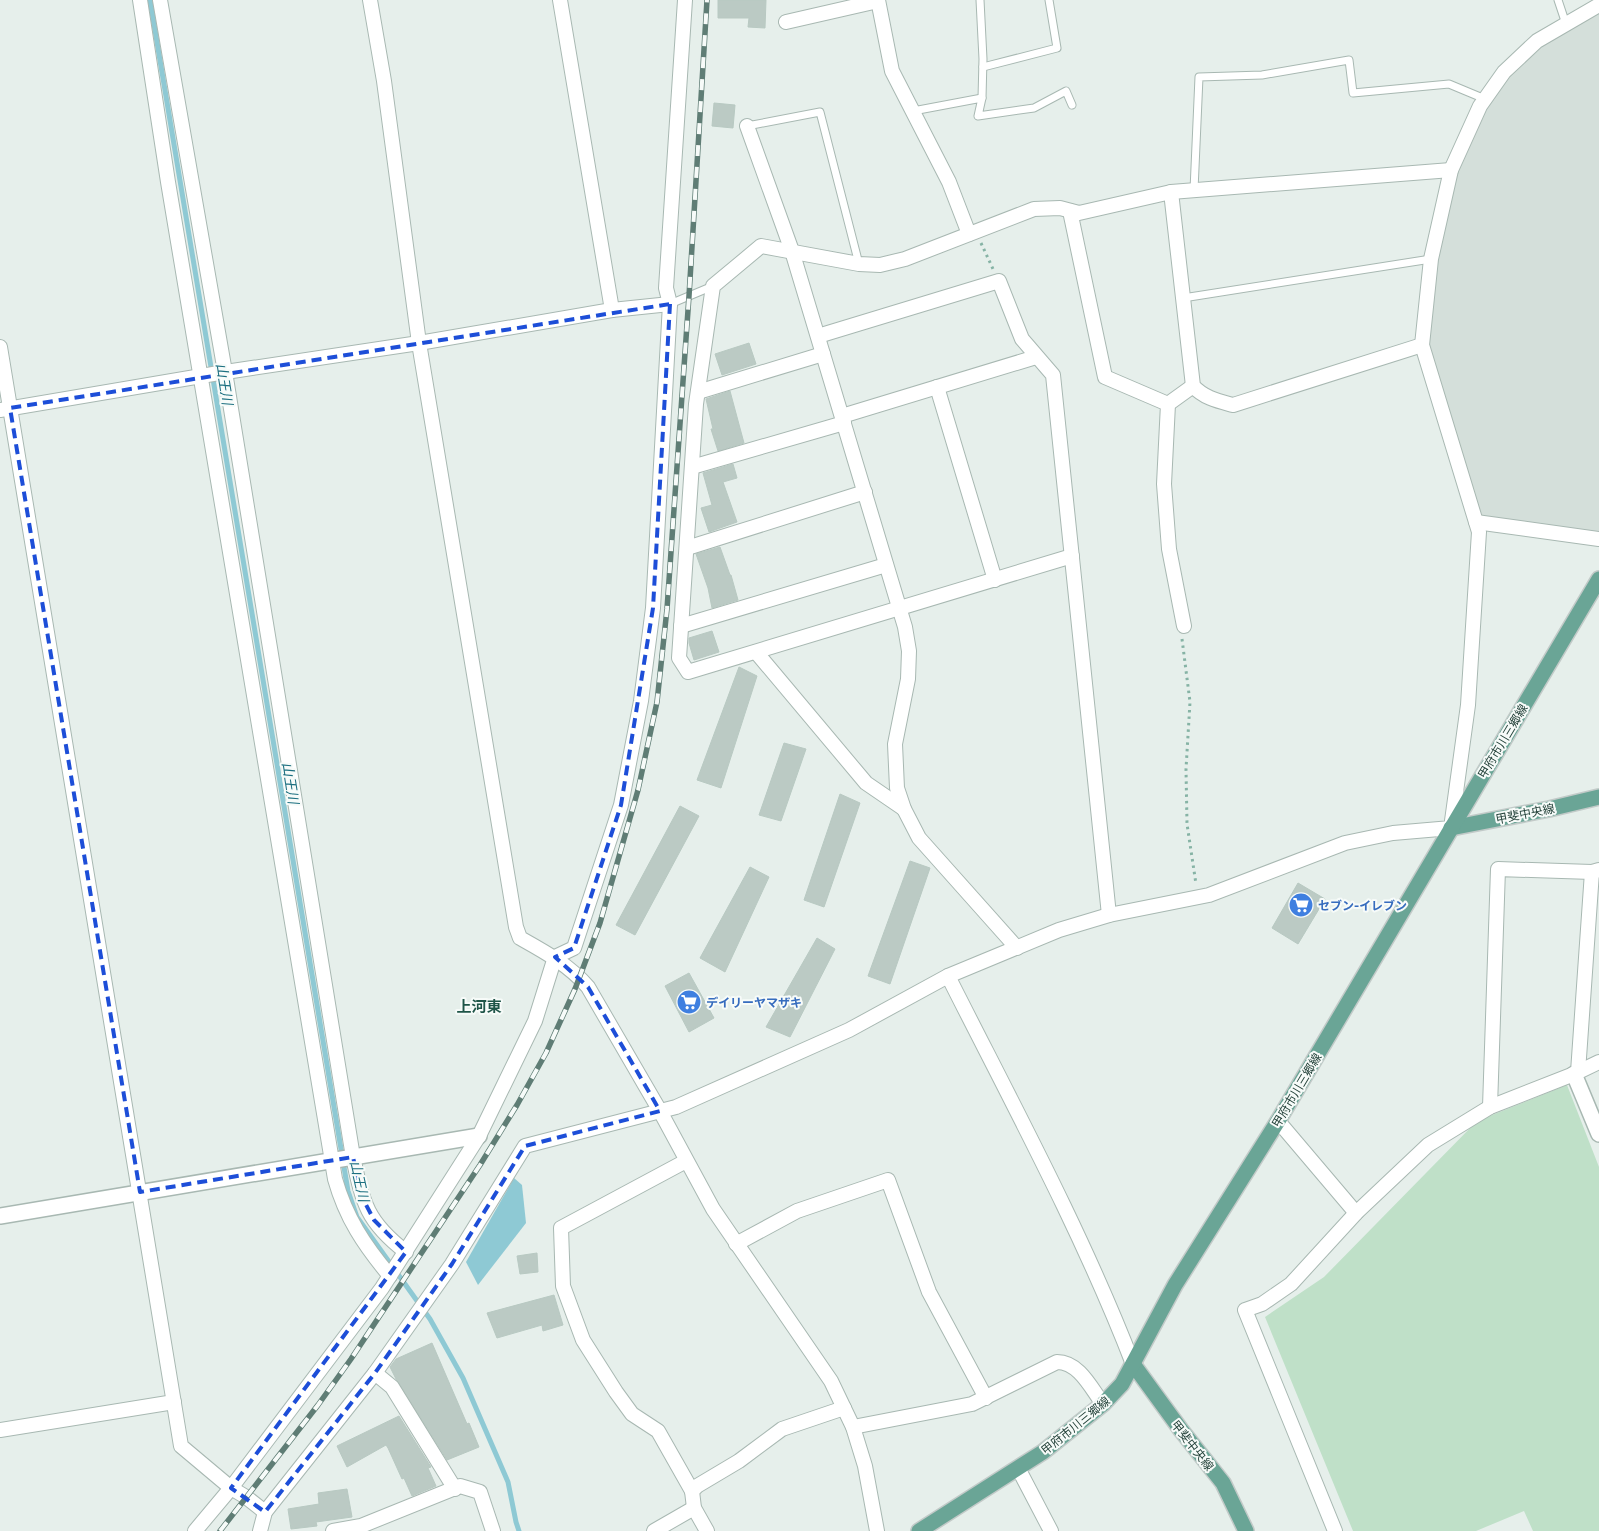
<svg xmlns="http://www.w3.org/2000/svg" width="1599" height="1531" font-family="Commissioner,'Noto Sans JP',sans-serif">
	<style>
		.built { fill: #d4dfda }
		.green { fill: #bfe0c8 }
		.water { fill: #8ec9d4 }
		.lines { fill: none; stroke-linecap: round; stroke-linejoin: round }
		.stream { stroke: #8ec9d4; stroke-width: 5 }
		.building { fill: #bbcac4; stroke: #b8c9c2 }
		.service-casing { stroke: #a8b8b2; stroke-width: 9 }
		.minor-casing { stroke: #a8b8b2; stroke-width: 16 }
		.tertiary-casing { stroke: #a8b8b2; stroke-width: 18 }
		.primary-casing { stroke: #c2cac8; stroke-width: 18 }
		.path { stroke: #86b3a5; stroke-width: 3; stroke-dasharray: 2.5 4; stroke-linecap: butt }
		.service { stroke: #fff; stroke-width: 7 }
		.minor { stroke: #fff; stroke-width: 14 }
		.tertiary { stroke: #fff; stroke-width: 15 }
		.primary { stroke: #6aa596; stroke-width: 15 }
		.rail-casing { stroke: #5f7d75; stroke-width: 5.5 }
		.rail { stroke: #f7fbf9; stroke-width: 4; stroke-dasharray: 11; stroke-linecap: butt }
		.marked { fill: none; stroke: #1d4ed8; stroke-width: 4; stroke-dasharray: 10 6; stroke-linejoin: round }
		.labels { text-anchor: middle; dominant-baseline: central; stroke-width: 4; stroke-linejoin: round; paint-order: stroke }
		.street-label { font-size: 12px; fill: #24423a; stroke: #f7fbf9 }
		.shop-label { font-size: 12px; font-weight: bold; fill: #366cbe; stroke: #f7fbf9; text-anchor: start }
		.water-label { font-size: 14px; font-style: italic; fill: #1c6f80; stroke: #f7fbf9 }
		.quarter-label { font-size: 15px; font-weight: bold; fill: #1f5548; stroke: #f7fbf9 }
	</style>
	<rect width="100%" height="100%" fill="#e6efeb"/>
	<polygon class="built" points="1599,5 1599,539 1476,522 1422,345 1451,170 1504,72"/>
	<polygon class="green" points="1567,1085 1599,1167 1599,1531 1533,1531 1524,1511 1476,1531 1353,1531 1265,1317 1324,1277 1477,1121"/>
	<polygon class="water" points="514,1178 522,1185 526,1223 478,1285 466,1262"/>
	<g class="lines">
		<polyline class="stream" points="150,0 348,1191 357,1217 430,1319 463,1378 508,1482 516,1522 519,1531"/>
	</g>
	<g class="building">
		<polygon points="718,0 766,0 765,28 748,27 749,18 718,18"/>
		<polygon points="714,103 735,105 733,128 712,126"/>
		<polygon points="749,343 756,364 722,375 715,354"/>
		<polygon points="730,391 744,443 718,451 711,429 713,429 706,399"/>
		<polygon points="733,464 737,478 723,482 737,522 709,532 701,508 712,505 703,473"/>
		<polygon points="720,547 730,575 731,575 738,600 712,608 708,588 696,554"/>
		<polygon points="712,631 719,652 694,660 689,643 689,638"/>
		<polygon points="739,667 757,676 721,788 697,780"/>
		<polygon points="784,743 806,749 781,821 759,815"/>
		<polygon points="840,794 860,803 824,907 804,900"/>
		<polygon points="680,806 699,816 635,935 616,925"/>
		<polygon points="910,861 930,868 890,984 868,976"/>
		<polygon points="750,867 769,877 725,972 700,958"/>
		<polygon points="1298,883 1325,899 1298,944 1272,928"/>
		<polygon points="817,938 835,949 790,1037 766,1027"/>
		<polygon points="689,973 714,1018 689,1032 665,986"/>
		<polygon points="537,1253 538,1272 520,1274 517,1256"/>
		<polygon points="554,1295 563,1325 543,1331 542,1325 497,1338 487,1313"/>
		<polygon points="432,1343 467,1424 469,1423 479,1447 447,1460 396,1379 390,1367 396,1359"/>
		<polygon points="399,1416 431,1467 428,1468 436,1486 412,1496 404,1478 402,1479 388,1448 386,1445 347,1467 337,1446"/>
		<polygon points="347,1489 352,1517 316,1522 317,1526 291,1529 288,1509 319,1504 318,1493"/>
	</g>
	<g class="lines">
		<defs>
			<g id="service">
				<polyline points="980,0 983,59 982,98"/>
				<polyline points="1558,0 1566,24"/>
				<polyline points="983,67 1057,48 1049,0"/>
				<polyline points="913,111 982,98 978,116 1034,108 1066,91 1072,105"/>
				<polyline points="747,126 820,112 859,264"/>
				<polyline points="1194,190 1199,77 1262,75 1349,60 1353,93 1449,84 1485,99"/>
				<polyline points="1183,298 1431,259"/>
				<polyline points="670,304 713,286"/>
			</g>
			<g id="minor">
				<path d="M140,0l28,182 167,997c11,39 29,66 55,97"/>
				<path d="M160,0l65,372 128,785c10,47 14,65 53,95"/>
				<path d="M370,0l14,81 35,262 97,584 4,11c25,14 49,27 68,49l72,124 53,98 118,172 22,46 12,39 12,65"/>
				<polyline points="560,0 612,310"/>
				<polyline points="878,0 892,71 949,182 969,234"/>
				<polyline points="786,22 878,1"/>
				<polyline points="747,126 792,251 905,627 909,651 908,679 895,744 897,788 904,809 919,838 1017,948"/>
				<path d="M1171,192l22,194c11,12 25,15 40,19l189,-60"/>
				<polyline points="1070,211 1105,377 1168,404 1164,484 1169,549 1184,626"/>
				<polyline points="818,336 999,281 1022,339 1053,375 1109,915"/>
				<polyline points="0,347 181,1446 231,1488 246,1497 265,1512"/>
				<polyline points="937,387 995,580"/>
				<polyline points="698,392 823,354"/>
				<polyline points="1168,404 1193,386"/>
				<polyline points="0,410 219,373 419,343 612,310 670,304"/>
				<polyline points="842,416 1036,357"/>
				<polyline points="692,467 844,423"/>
				<polyline points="1476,522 1599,539"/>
				<polyline points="687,548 865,492"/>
				<polyline points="1072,556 688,672 679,658 696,404 713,286 761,246 859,264 880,265 905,259 1034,209 1060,208 1079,213 1171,192 1451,170"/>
				<polyline points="681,626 886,565"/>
				<polyline points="756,652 866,783 904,809"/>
				<path d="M948,976c64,127 134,256 185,388"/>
				<polyline points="1578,1072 1592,872"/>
				<polyline points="1490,1107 1498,869 1592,872 1599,870"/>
				<polyline points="1278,1121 1356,1213"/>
				<polyline points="686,1161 561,1228 563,1286 583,1340 616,1392 632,1414 658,1431 692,1491"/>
				<polyline points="736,1244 797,1211 888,1180 929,1292 986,1398"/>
				<polyline points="375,1373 392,1387 455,1489"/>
				<path d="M853,1427l119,-23 85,-42c22,0 34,26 46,42"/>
				<polyline points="0,1430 174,1402"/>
				<polyline points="1018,1468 1051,1531"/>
				<polyline points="195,1531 231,1488 382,1288 479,1136 535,1021 555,957 574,948 621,805 641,701 653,608 670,304 666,288 685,0"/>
				<polyline points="260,1531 265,1512 375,1373 452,1264 525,1146 676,1107 849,1030 948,976 1059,930 1109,915 1209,895 1345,843 1393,833 1451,828 1468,705 1479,532 1422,345 1431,259 1451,170 1480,106 1504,72 1537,41 1599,5"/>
				<polyline points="333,1531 361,1526 460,1486 480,1492 493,1531"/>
				<polyline points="654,1531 694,1508"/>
				<polyline points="707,1531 694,1508 692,1491 697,1486 739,1461 782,1429 844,1408"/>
				<polyline points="1335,1531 1245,1310 1262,1304 1291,1284 1356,1213 1428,1145 1490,1107 1574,1074 1599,1062"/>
			</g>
			<g id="tertiary">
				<polyline points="1574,1074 1599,1134"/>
				<polyline points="0,1216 479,1136"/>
			</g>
			<g id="primary">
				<polyline points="1451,828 1549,809 1599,797"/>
				<polyline points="1133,1364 1181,1430 1223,1483 1246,1531"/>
				<polyline points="919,1531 1043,1452 1103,1404 1122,1384 1175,1285 1278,1121 1599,579"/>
			</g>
		</defs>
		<use href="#service" class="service-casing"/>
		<use href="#minor" class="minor-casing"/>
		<use href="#tertiary" class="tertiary-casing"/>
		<use href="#primary" class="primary-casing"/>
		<g class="path">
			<polyline points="981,243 993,269"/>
			<polyline points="1182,639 1190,702 1186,769 1187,824 1196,884"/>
		</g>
		<use href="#service" class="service"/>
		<use href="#minor" class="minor"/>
		<use href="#tertiary" class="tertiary"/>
		<use href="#primary" class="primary"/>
		<defs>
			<polyline id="rail" points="220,1531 318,1405 351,1359 480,1165 517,1105 546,1053 575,989 600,923 638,790 657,702 667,609 689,296 707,0"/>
		</defs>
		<use href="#rail" class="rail-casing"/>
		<use href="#rail" class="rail"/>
	</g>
	<path class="marked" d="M670,304l-17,304 -32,197 -47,143 -19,9 33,30 72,124 -135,35 -73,118 -77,109 -110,139 -34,-24 175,-236 -32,-32 -12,-23 -9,-40 -213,35 -130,-784z"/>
	<defs>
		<symbol id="supermarket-disc" viewBox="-11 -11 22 22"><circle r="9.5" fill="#3f7fe0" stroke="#f7fbf9"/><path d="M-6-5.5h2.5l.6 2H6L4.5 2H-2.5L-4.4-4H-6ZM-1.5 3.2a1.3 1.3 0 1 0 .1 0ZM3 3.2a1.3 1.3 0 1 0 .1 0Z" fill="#fff"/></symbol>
	</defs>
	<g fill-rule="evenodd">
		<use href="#supermarket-disc" x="1287" y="891" width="28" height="28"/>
		<use href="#supermarket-disc" x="675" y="988" width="28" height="28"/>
	</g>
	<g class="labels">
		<g class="street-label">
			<text transform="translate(1502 741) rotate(-59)">甲府市川三郷線</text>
			<text transform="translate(1525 813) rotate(-11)">甲斐中央線</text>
			<text transform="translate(1296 1090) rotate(-59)">甲府市川三郷線</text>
			<text transform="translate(1075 1425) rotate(-39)">甲府市川三郷線</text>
			<text transform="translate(1193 1445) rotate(52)">甲斐中央線</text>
		</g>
		<g class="shop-label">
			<text x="1318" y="905">セブン-イレブン</text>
			<text x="706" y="1002">デイリーヤマザキ</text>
		</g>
		<g class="water-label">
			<text transform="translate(225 384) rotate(81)">山王川</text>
			<text transform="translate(291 783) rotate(81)">山王川</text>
			<text transform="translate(360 1181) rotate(77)">山王川</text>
		</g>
		<g class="quarter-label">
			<text x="479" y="1006">上河東</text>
		</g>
	</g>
</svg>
